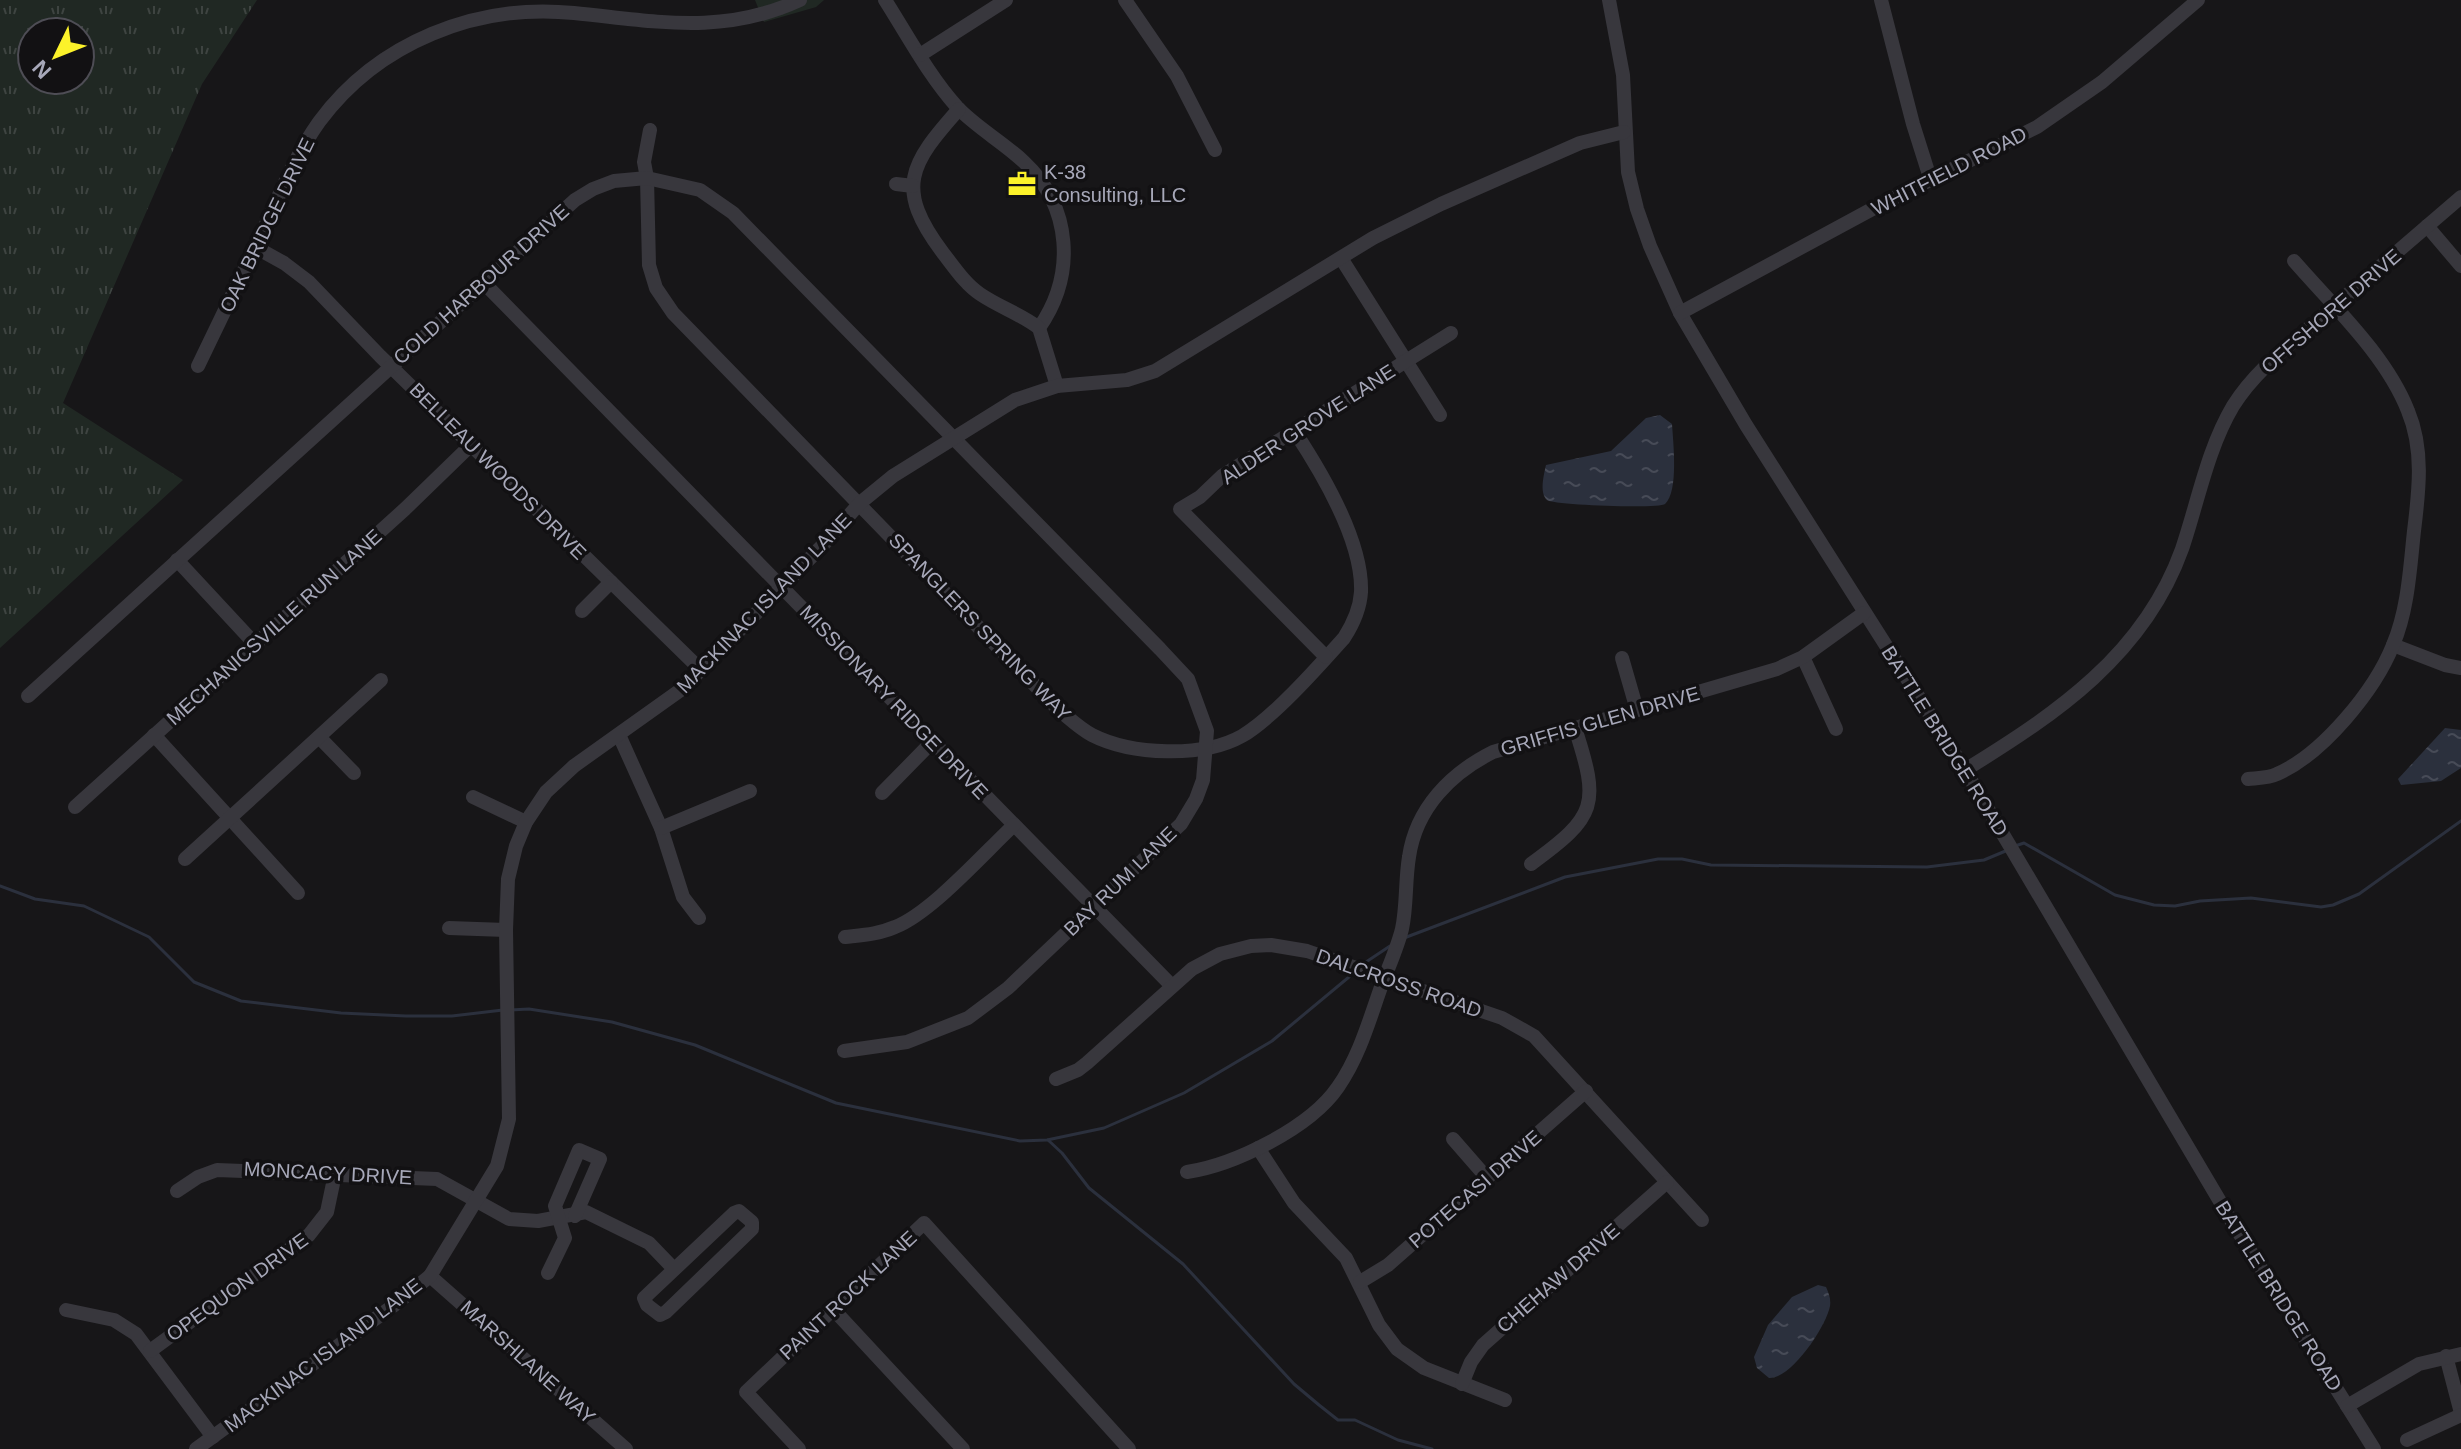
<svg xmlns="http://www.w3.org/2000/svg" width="2461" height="1449" font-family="Arial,sans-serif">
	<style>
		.grass { fill: url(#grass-tufts); fill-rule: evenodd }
		.water { fill: url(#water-ripples) }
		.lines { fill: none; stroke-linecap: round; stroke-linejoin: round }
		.stream { stroke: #2b303d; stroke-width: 3 }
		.minor { stroke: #38373d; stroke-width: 14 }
		.labels { text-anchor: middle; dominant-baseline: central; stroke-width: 7; stroke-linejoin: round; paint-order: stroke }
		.street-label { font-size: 20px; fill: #a7a8b9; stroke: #121113 }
		.poi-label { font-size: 20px; fill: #a7a8b9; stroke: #121113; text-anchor: start }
	</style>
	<defs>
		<pattern id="grass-tufts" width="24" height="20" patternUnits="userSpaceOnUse" patternTransform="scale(2)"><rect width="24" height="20" fill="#202823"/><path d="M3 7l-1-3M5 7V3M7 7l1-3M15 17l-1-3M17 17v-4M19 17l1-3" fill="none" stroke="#3e4441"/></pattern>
		<pattern id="water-ripples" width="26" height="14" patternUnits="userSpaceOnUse" patternTransform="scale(2)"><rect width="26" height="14" fill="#2b303d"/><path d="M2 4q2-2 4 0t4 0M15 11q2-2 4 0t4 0" fill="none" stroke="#474b57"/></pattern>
	</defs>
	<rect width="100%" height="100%" fill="#171618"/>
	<g class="grass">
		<path d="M0,0h257l-55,84 -139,319 120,77 -183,168zM32,32h48v48h-48z"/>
		<polygon points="755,0 824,0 816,7 764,22"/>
	</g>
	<g class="water">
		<path d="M1660,415l12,9c1,17 7,68 -7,80 -6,5 -113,1 -118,-4 -8,-7 -3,-26 -1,-35l65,-14 35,-33z"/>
		<polygon points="2445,728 2461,730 2461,768 2441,781 2401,785 2398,779"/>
		<path d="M1818,1285l8,2c3,7 5,12 4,19 -4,21 -39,73 -61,72l-12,-10 -3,-11 14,-32 24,-28z"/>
	</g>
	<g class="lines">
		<g class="stream">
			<polyline points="2015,846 2024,843 2115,895 2154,905 2175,906 2200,901 2251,898 2321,907 2333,905 2359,894 2461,821"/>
			<polyline points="0,886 35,899 84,906 149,937 194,982 241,1001 341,1013 406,1016 452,1016 503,1010"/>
			<polyline points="1404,938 1565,877 1658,859 1682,859 1711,865 1927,867 1984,860 2008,850"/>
			<polyline points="1363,964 1390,946"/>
			<polyline points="510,1010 529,1009 612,1022 695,1045 836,1103 1020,1141 1047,1140 1104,1128 1184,1093 1272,1041 1355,972"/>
			<polyline points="1048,1140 1062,1153 1089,1188 1183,1264 1294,1384 1319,1405 1338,1420 1355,1420 1398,1440 1432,1449"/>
		</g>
		<g class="minor">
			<path d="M885,0c23,36 44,76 72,107 20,21 46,35 67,55 48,45 52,113 15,166"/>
			<polyline points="1125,0 1177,76 1215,150"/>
			<polyline points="1609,0 1623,75 1628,172 1637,209 1650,246 1680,313 1746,425 1965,770 2231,1220 2374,1449"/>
			<polyline points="1881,0 1913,124 1931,181"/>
			<polyline points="920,55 1006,0"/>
			<path d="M959,109c-49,55 -65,79 -16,144 11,14 22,31 37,41 19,13 41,20 59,34l18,58"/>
			<path d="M650,130l-6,32 3,16 2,87 7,23 17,25 385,396c11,9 21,19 34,26 39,20 111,23 150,1 31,-18 77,-70 102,-98 9,-14 16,-29 17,-46 2,-51 -39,-119 -66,-160"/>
			<polyline points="896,184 913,186"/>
			<polyline points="2427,226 2461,266"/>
			<polyline points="255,247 284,263 309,282 380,356 701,670"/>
			<polyline points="1341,258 1440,415"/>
			<polyline points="483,282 1171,985"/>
			<polyline points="1680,313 1876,207 2037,127 2102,82 2198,0"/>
			<path d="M198,366c23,-48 46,-95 68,-142 16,-35 31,-71 53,-102 59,-80 158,-119 255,-109 82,8 148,23 226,-13"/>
			<polyline points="177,560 254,643"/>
			<polyline points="582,611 611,582"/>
			<polyline points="2393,645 2445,665 2461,668"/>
			<polyline points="1326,657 1180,509 1200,497 1222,476 1451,333"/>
			<polyline points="1803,657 1836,729"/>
			<polyline points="1622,658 1637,710"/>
			<polyline points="28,696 575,200 593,189 614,181 647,178 700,190 733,213 1160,649 1188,679 1207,731 1203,780 1196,799 1181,824 1008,988 968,1018 907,1042 844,1051"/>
			<polyline points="154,735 298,893"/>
			<polyline points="619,735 661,828 683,897 699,918"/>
			<polyline points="319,737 354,773"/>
			<path d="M1965,770c91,-56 179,-115 217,-221 16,-47 25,-99 51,-143 21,-34 55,-60 85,-86 47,-41 95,-82 143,-123"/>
			<path d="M2248,779c9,-1 21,-1 29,-5 46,-20 98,-84 116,-129 15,-35 17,-77 21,-114 5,-40 10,-82 -6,-120 -22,-56 -74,-104 -114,-150"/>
			<polyline points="882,793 932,742"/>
			<polyline points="473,797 526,822"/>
			<polyline points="75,807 405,509 471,445"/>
			<polyline points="661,828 750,791"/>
			<polyline points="185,859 381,680"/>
			<path d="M1531,864c66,-48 69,-59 44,-136"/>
			<polyline points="449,928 506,930"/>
			<path d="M845,937c17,-2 34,-3 50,-10 36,-14 88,-73 119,-102"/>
			<polyline points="1056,1079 1078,1070 1087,1063 1192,969 1220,954 1251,946 1271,945 1307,951 1502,1018 1534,1036 1702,1220"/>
			<polyline points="1453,1139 1487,1178"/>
			<polyline points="1258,1148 1294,1203 1346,1258 1379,1325 1397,1349 1424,1368 1505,1400"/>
			<path d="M1187,1172c47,-7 123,-44 151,-85 21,-30 31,-66 43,-100 7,-19 16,-38 21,-58 5,-23 3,-48 7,-72 7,-49 42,-84 84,-105l284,-83 26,-12 61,-44"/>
			<polyline points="177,1191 198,1177 217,1170 437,1179 509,1219 538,1221 586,1212 649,1243 674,1269"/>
			<polygon points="739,1211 752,1222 752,1229 666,1312 660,1315 647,1305 644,1298 734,1213"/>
			<polyline points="548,1273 565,1238 555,1206 579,1150 600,1159 575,1216"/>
			<polyline points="430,1276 626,1449"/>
			<polyline points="1360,1282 1388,1265 1586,1091"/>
			<polyline points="833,1309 963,1449"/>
			<polyline points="66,1310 114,1320 136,1334 213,1437"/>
			<polyline points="150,1351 309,1235 327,1212 335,1174"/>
			<polyline points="2446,1356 2461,1413"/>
			<polyline points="1462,1384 1471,1362 1483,1345 1667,1182"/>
			<polyline points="2347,1406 2419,1364 2461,1354"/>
			<polyline points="2407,1440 2461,1415"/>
			<polyline points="196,1449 397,1303 430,1276 497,1166 509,1119 506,930 508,879 516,846 526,822 546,792 574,766 682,689 822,546 860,503 893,476 1015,400 1057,386 1127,380 1155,371 1373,238 1441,204 1580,143 1624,132"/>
			<polyline points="799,1449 746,1392 924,1223 1129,1449"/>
		</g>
	</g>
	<defs>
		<symbol id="office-bare" viewBox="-9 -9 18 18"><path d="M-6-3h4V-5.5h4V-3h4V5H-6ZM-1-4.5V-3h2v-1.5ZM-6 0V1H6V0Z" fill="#fcf22a" stroke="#121113" stroke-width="2.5" paint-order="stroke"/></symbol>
	</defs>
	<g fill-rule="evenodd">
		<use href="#office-bare" x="1002" y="164" width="40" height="40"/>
	</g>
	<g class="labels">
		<g class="street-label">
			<text transform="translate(1949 171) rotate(-27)">WHITFIELD ROAD</text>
			<text transform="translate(267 225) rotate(-64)">OAK BRIDGE DRIVE</text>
			<text transform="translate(481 284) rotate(-42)">COLD HARBOUR DRIVE</text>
			<text transform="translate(2331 311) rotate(-41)">OFFSHORE DRIVE</text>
			<text transform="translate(1308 424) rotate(-33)">ALDER GROVE LANE</text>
			<text transform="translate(498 471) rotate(45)">BELLEAU WOODS DRIVE</text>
			<text transform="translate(764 603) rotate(-46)">MACKINAC ISLAND LANE</text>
			<text transform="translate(274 627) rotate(-42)">MECHANICSVILLE RUN LANE</text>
			<text transform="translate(980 627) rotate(46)">SPANGLERS SPRING WAY</text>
			<text transform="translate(894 702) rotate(46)">MISSIONARY RIDGE DRIVE</text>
			<text transform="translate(1600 721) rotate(-16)">GRIFFIS GLEN DRIVE</text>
			<text transform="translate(1945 741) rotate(58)">BATTLE BRIDGE ROAD</text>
			<text transform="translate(1120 881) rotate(-44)">BAY RUM LANE</text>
			<text transform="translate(1399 983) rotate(19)">DALCROSS ROAD</text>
			<text transform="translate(328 1173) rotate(3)">MONCACY DRIVE</text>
			<text transform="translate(1475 1189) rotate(-41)">POTECASI DRIVE</text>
			<text transform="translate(1558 1278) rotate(-41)">CHEHAW DRIVE</text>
			<text transform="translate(237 1287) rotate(-36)">OPEQUON DRIVE</text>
			<text transform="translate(848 1295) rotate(-43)">PAINT ROCK LANE</text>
			<text transform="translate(2279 1296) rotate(58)">BATTLE BRIDGE ROAD</text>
			<text transform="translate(323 1355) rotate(-37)">MACKINAC ISLAND LANE</text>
			<text transform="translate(528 1362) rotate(42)">MARSHLANE WAY</text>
		</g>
		<g class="poi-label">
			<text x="1044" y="172">K-38<tspan x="1044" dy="23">Consulting, LLC</tspan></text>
		</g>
	</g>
	<g transform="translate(56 56) rotate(227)"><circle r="38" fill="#121113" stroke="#4e4d55" stroke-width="2"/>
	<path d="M0-6L14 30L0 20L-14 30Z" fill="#fcf22a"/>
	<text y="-12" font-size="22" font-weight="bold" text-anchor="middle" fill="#a7a8b9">N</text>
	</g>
</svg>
